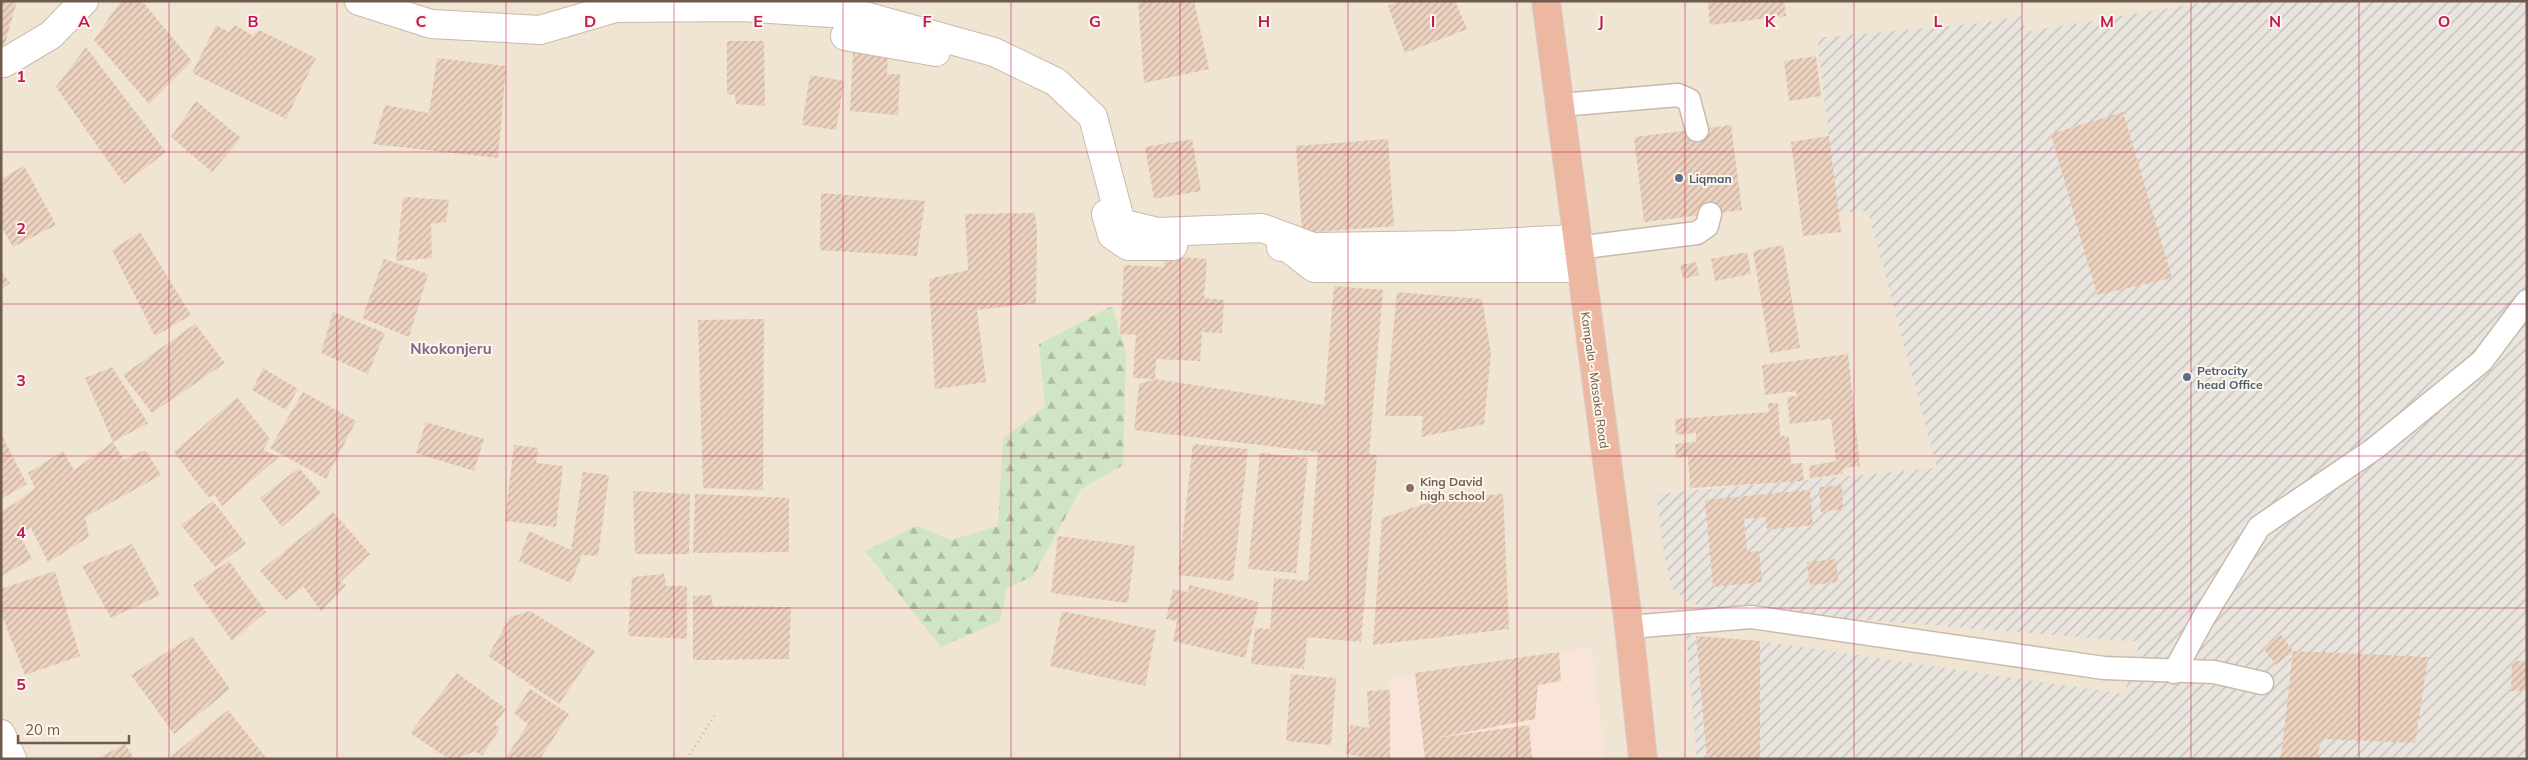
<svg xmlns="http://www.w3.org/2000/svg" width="2528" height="760" font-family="Mulish,sans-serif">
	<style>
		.residential { fill: #f0e4d3 }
		.commercial { fill: #f9e4d9 }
		.industrial { fill: url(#industrial-furrows) }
		.forest { fill: url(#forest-firs) }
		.building { fill: url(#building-hatch) }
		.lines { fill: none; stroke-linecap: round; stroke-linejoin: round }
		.lane-casing { stroke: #c9baac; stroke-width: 25 }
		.street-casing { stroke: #c9baac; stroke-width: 30 }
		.highway-casing { stroke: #d7d1cd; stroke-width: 30 }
		.path { stroke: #d0b6a2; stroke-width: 3; stroke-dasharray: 1 4; stroke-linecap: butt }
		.lane { stroke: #fff; stroke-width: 22 }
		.street { stroke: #fff; stroke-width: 28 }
		.highway { stroke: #edb8a1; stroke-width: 28 }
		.grid { fill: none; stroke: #c2185b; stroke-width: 1; stroke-opacity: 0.55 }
		.service-dot { fill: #5c6f8a; stroke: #fdf6ea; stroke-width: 2 }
		.education-dot { fill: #8d6e63; stroke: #fdf6ea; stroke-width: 2 }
		.labels { text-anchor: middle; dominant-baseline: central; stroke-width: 4; stroke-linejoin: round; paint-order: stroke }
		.service-label { font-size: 12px; font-weight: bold; fill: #4e5e75; stroke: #fdf6ea; text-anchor: start }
		.street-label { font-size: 12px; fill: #6f5a4d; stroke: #fdf6ea }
		.education-label { font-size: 12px; font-weight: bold; fill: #785e54; stroke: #fdf6ea; text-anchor: start }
		.quarter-label { font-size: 15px; font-weight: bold; fill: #80658c; stroke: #fdf6ea }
		.grid-label { font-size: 16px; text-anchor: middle; font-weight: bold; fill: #c2185b; stroke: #fdf6ea; stroke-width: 4; stroke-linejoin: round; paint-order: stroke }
	</style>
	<defs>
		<pattern id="industrial-furrows" width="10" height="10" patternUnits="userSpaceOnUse" patternTransform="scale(1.25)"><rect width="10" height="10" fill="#e9e4de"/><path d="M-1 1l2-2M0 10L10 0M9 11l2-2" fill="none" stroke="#c1bcb6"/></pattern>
		<pattern id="forest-firs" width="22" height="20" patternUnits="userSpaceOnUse" patternTransform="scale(1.25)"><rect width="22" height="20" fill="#d0e5c4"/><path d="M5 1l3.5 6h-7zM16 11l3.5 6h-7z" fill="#adbda1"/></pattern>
		<pattern id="building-hatch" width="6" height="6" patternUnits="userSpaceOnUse" patternTransform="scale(1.25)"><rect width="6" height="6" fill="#ecd2bf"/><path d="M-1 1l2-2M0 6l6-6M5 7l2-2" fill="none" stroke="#c3ad9d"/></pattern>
	</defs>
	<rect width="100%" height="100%" fill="#f9f2e4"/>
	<rect class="residential" x="1" y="1" width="2526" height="758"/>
	<polygon class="commercial" points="1591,647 1606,759 1390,759 1389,679"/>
	<g class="industrial">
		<polygon points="2211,1 2527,1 2527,759 1760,759 1760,641 2124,694 2140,642 1704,607 1686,601 1672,588 1665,560 1656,494 1937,468 1868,211 1838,213 1817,38 1982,23 2021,16 2026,32"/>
		<polygon points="1686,633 1696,636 1707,759 1697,759"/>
	</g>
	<polygon class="forest" points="1112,306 1126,353 1123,465 1081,489 1033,576 1007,588 1000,621 941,647 865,551 916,526 951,540 998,526 1003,439 1045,406 1039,344"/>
	<g class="building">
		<polygon points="1,1 17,1 4,47 1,46"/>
		<polygon points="121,1 142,1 192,61 149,104 94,40"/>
		<polygon points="1138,1 1194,1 1209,69 1144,83"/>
		<polygon points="1399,1 1455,1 1467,29 1405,53 1388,6"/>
		<polygon points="1708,1 1784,1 1786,16 1710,25"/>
		<polygon points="216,25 229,32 235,25 253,36 259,30 316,58 286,119 192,73"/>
		<polygon points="727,41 764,41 765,106 736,104 735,95 727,94"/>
		<polygon points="86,47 166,152 124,184 56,87"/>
		<polygon points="853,53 888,55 887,74 900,74 898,115 850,111"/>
		<polygon points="1816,56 1821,96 1789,101 1784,61"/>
		<polygon points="437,58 506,66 498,158 373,144 385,105 429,113"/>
		<polygon points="810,75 844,81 836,130 802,125"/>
		<polygon points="196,101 241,138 212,172 171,137"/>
		<polygon points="2123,112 2172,278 2097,295 2051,134"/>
		<polygon points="1731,125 1742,210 1644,222 1634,137"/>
		<polygon points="1829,136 1841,232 1803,236 1791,142"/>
		<polygon points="1192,139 1201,191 1154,199 1145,147"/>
		<polygon points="1388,139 1394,226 1302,233 1296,146"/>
		<polygon points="24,166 56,225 13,247 1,226 1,179"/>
		<polygon points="821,193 925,201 917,256 820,250"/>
		<polygon points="403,197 449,200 446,222 431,224 432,258 396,261"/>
		<polygon points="1035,213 1037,232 1036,303 977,310 986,382 935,389 929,279 968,270 965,214"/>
		<polygon points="140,232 191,315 155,336 112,250"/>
		<polygon points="1783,245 1800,348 1770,353 1753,251"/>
		<polygon points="1747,252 1751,274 1715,281 1711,259"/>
		<polygon points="1164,256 1207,259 1204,298 1224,300 1222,333 1202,332 1200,361 1156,359 1155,379 1133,378 1136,335 1120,334 1124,265 1164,267"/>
		<polygon points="384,259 428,274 409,337 362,318"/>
		<polygon points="1696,262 1699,275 1683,279 1680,265"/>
		<polygon points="1,272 10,283 1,289"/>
		<polygon points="1334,286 1383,290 1369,454 1377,455 1361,642 1307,637 1304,669 1251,664 1255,628 1270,629 1274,578 1308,581 1318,452 1134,430 1139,384 1155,379 1324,405"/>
		<polygon points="1397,292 1482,299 1491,353 1484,424 1421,437 1423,416 1385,416"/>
		<polygon points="333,312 385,333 368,374 321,353"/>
		<polygon points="764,319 763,490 703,488 698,320"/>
		<polygon points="195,324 225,363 152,413 123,375"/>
		<polygon points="1848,354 1860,466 1843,468 1843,474 1810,478 1809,466 1836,461 1831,419 1790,424 1787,397 1797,396 1796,391 1765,395 1762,365"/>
		<polygon points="112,367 148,423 113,442 124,460 145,450 161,475 85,517 89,537 48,562 31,528 19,534 32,559 1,576 1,511 17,502 35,488 28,473 63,451 74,470 113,442 85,378"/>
		<polygon points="263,368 298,389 286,410 252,390"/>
		<polygon points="303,392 356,421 326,479 270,448"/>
		<polygon points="237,397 270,439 263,450 279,457 222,506 215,495 208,497 174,452"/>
		<polygon points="1768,403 1778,403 1780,436 1789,436 1791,464 1802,463 1804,481 1690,488 1688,456 1676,458 1675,444 1696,442 1696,433 1676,435 1675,419 1769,412"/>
		<polygon points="426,422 484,439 474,471 416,453"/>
		<polygon points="1,434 27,484 1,499"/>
		<polygon points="1193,444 1248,449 1233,581 1178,575"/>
		<polygon points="514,445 538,448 536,463 563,466 556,527 505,521"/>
		<polygon points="1260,453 1308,458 1296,573 1248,569"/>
		<polygon points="299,468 321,493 282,527 260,498"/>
		<polygon points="583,472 609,475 598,556 582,555 571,583 519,561 529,531 571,550"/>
		<polygon points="1842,485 1843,509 1821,512 1819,487"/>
		<polygon points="1810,490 1813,525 1767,530 1766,517 1744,519 1747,552 1759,551 1762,582 1713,587 1705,500"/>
		<polygon points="633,491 690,494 689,554 635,554"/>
		<polygon points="695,494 789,498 789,552 693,553"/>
		<polygon points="1503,494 1509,629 1373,645 1382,518 1443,498"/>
		<polygon points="213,501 246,544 215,567 181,525"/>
		<polygon points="333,512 370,554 340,582 346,585 321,611 303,586 286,600 260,571"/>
		<polygon points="1058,536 1135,546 1128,603 1051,593"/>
		<polygon points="132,544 160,595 111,618 82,566"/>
		<polygon points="1836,559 1838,582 1810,585 1807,562"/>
		<polygon points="229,561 266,612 232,641 193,585"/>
		<polygon points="55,571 80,656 25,675 1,613 1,589"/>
		<polygon points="664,574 666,586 687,586 687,639 628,636 632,577"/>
		<polygon points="1189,585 1259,602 1245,658 1173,641 1177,621 1166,619 1173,589 1188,592"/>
		<polygon points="711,595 713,606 791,607 789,659 693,660 693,596"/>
		<polygon points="530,611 595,651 559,704 488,656 510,617"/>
		<polygon points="1062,611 1156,630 1145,686 1050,666"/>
		<polygon points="2281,635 2293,651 2428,657 2415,743 2321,739 2317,759 2281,759 2293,651 2276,665 2263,648"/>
		<polygon points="192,636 230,689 174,734 131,675"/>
		<polygon points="1696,636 1760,641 1760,759 1707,759"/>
		<polygon points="1559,652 1561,681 1538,685 1535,719 1436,738 1529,725 1532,759 1425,759 1415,673"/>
		<polygon points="2512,661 2527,661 2527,690 2511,691"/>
		<polygon points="457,673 506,709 494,724 500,728 482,756 475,751 456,759 449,759 410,733"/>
		<polygon points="1291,674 1336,678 1331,745 1286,741"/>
		<polygon points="530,689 569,714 540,759 505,759 528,724 514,713"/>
		<polygon points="1390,690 1390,759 1369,759 1345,753 1351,725 1369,728 1367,691"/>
		<polygon points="228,710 267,759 168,759"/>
		<polygon points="125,744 134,759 97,759"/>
	</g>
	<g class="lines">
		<defs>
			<g id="lane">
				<polyline points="1561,105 1678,95 1689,100 1697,130"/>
				<polyline points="1577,248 1697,233 1707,226 1710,214"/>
				<polyline points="1629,627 1751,617 2104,668 2214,672 2262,683"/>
				<polyline points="2174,672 2204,617 2259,527 2374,449 2482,361 2527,301"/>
			</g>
			<g id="street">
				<polyline points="359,1 431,24 540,30 615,8 740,7 861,15 994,52 1056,82 1093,117 1121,223 1158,232 1262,228 1313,247 1457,245 1576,239"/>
				<polyline points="845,36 936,52"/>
				<polyline points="1,62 4,63 51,35 84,1"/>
				<polyline points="1106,214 1112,235 1128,246 1173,246"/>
				<polyline points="1281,247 1287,247 1314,268 1580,268"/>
				<polyline points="1,734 12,759"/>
			</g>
			<polyline id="highway" points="1546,1 1629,627 1643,759"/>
		</defs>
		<use href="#lane" class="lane-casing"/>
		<use href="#street" class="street-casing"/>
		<use href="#highway" class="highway-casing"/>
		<polyline class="path" points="687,759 715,715"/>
		<use href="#lane" class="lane"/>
		<use href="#street" class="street"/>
		<use href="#highway" class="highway"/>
	</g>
	<path class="grid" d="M169,1v758M337,1v758M506,1v758M674,1v758M843,1v758M1011,1v758M1180,1v758M1348,1v758M1517,1v758M1685,1v758M1854,1v758M2022,1v758M2191,1v758M2359,1v758M1,152h2526M1,304h2526M1,456h2526M1,608h2526"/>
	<g class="service-dot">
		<circle cx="1679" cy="178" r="5"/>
		<circle cx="2187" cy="377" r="5"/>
	</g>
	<circle class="education-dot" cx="1410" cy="488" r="5"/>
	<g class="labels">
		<g class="service-label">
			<text x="1689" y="178">Liqman</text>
			<text x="2197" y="370">Petrocity<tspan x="2197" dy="14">head Office</tspan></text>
		</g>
		<g class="street-label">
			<text transform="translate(1595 380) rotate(82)">Kampala - Masaka Road</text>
		</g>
		<g class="education-label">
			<text x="1420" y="481">King David<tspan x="1420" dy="14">high school</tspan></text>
		</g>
		<g class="quarter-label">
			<text x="451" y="348">Nkokonjeru</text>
		</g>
	</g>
	<g class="grid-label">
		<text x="84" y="27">A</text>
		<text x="253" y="27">B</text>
		<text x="421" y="27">C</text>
		<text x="590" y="27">D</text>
		<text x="758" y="27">E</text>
		<text x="927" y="27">F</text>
		<text x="1095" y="27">G</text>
		<text x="1264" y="27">H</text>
		<text x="1433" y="27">I</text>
		<text x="1601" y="27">J</text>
		<text x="1770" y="27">K</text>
		<text x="1938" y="27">L</text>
		<text x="2107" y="27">M</text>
		<text x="2275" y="27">N</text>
		<text x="2444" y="27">O</text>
		<text x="21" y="82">1</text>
		<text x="21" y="234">2</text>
		<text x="21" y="386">3</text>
		<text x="21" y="538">4</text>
		<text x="21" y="690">5</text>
	</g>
	<rect width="2528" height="760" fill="none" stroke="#6f5a4d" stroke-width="5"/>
	<path d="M18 735v8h111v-8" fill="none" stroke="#6f5a4d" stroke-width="2.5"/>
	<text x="25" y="735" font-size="15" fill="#6f5a4d" stroke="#fdf6ea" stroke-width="4" paint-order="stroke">20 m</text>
</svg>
